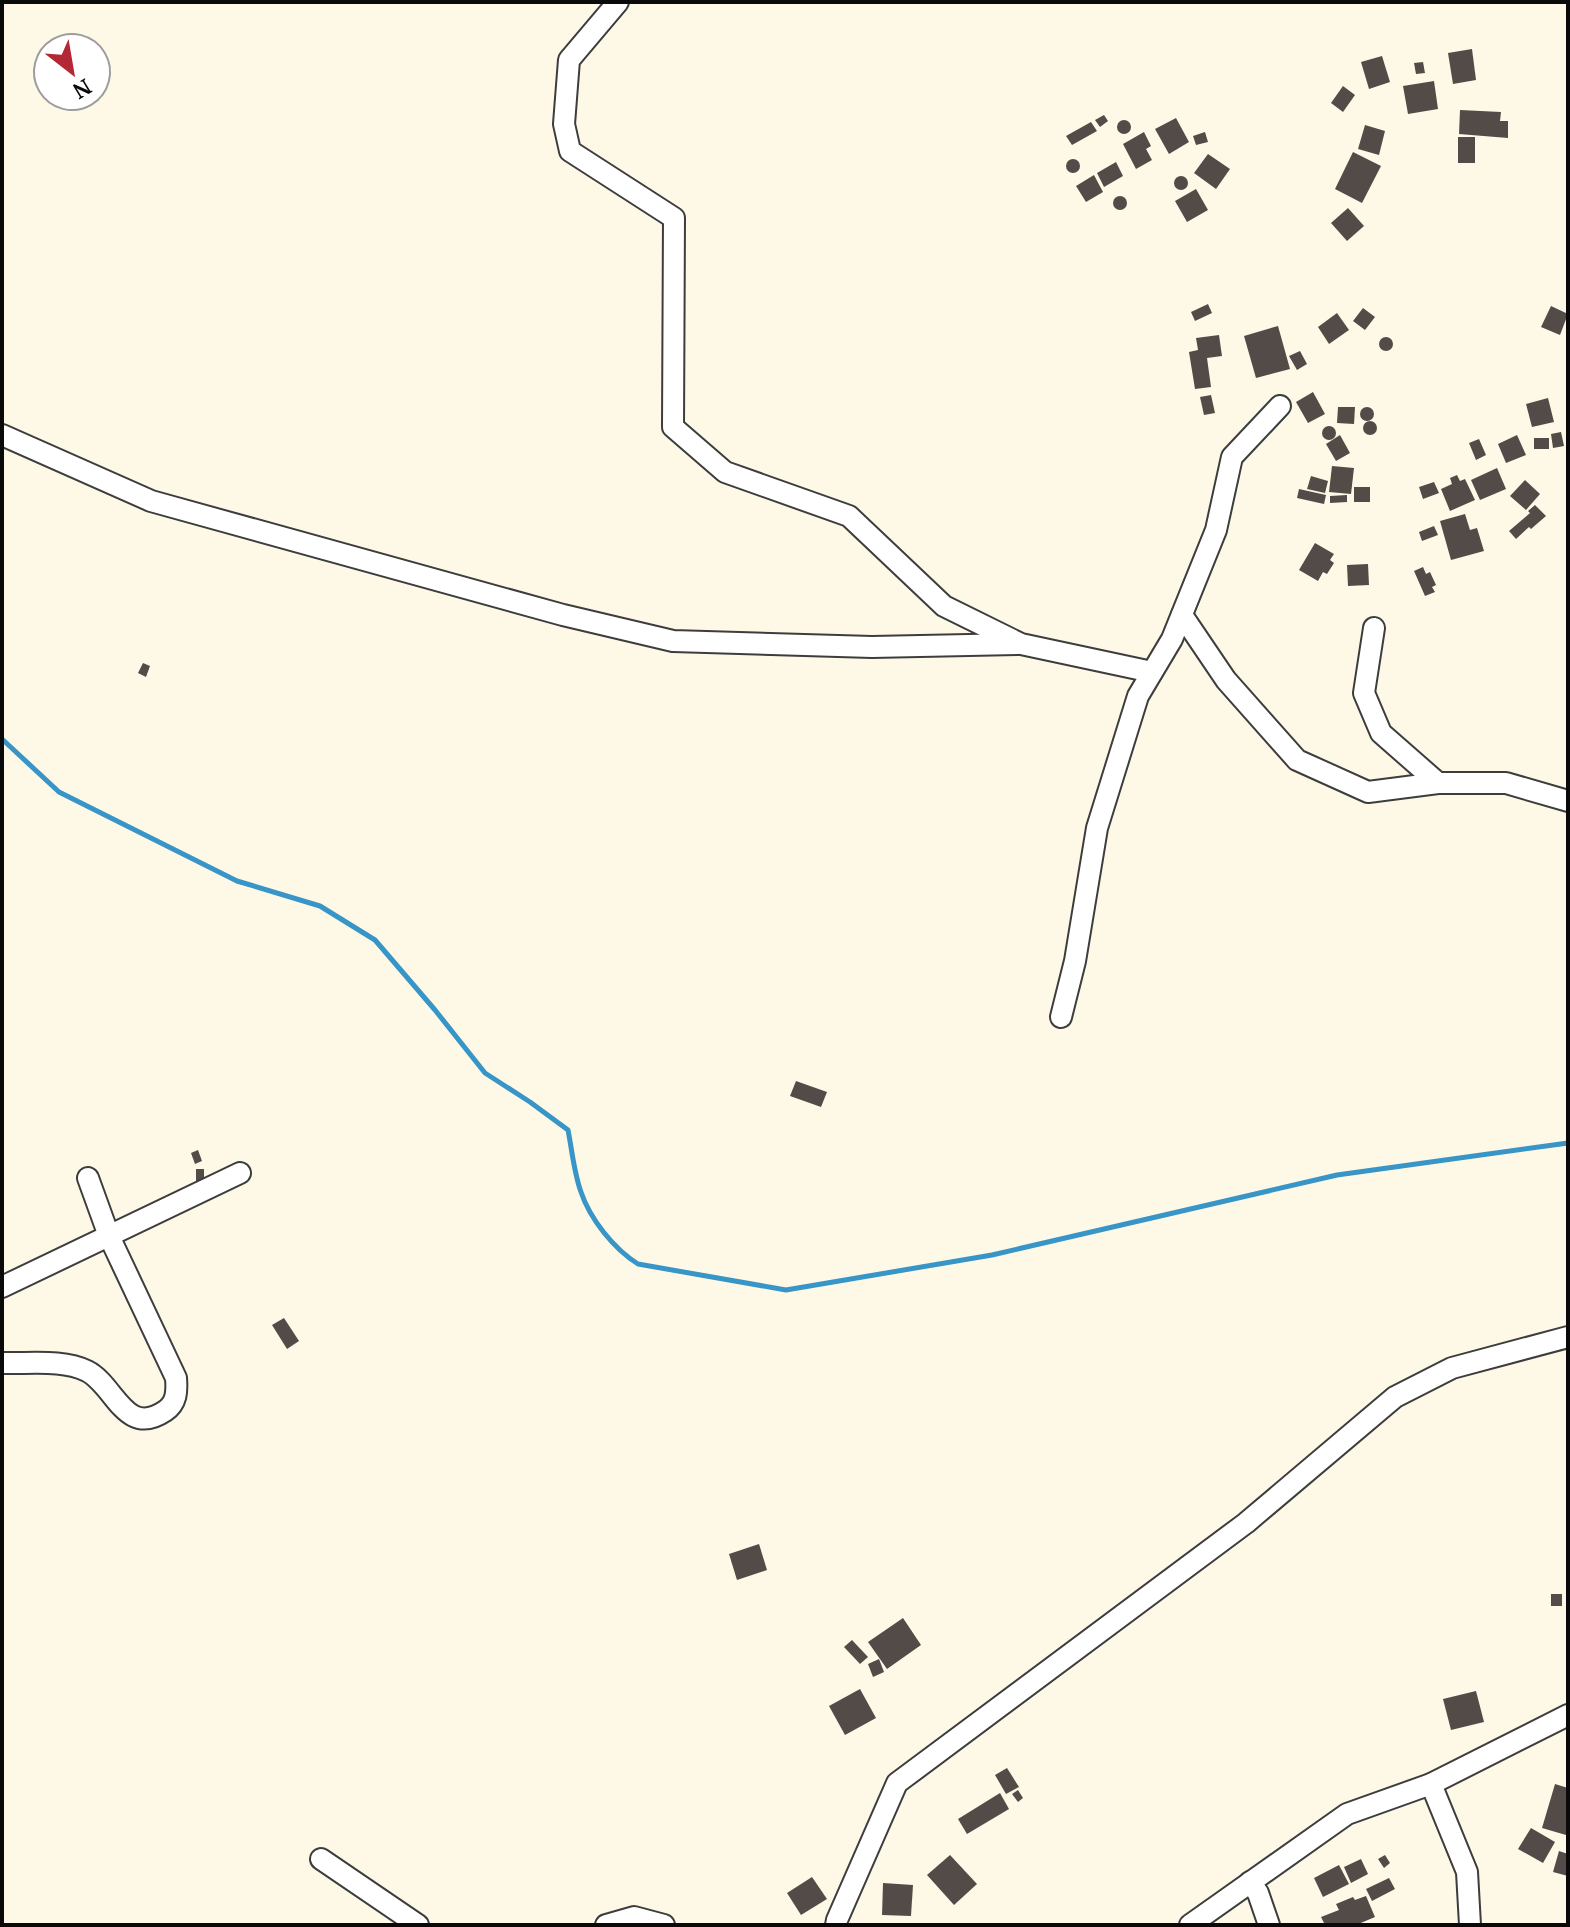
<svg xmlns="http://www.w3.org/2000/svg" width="1570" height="1927" font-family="'PT Serif',serif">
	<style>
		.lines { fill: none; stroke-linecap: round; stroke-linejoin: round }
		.stream { stroke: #3895c7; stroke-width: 5 }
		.building { fill: #524b47 }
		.minor-casing { stroke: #3d3d3d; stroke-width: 24 }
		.minor { stroke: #fff; stroke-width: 20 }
	</style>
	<rect width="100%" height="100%" fill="#fef9e7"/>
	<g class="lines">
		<path class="stream" d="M2,739l57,53 178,89 83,25 55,34 60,70 50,63 45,29 38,28c4,20 6,43 13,62 9,27 33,57 57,72l148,26 206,-35 345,-80 231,-32"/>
	</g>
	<g class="building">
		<polygon points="1472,49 1476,80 1453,84 1448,53"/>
		<polygon points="1382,56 1390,82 1369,89 1361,62"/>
		<polygon points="1423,62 1425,73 1416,74 1414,63"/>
		<polygon points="1434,81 1438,109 1408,114 1403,86"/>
		<polygon points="1343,86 1355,95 1343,112 1331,103"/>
		<polygon points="1460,110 1501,112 1500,121 1508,121 1508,138 1459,134"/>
		<polygon points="1104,115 1108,121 1100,127 1095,120"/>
		<polygon points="1176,118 1189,142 1169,154 1155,129"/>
		<circle cx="1124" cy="127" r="7"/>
		<polygon points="1091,122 1097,131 1072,145 1066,136"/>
		<polygon points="1365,125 1385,131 1379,155 1358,149"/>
		<polygon points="1144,132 1151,146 1146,149 1152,160 1136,169 1123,144"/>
		<polygon points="1205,132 1208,142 1196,145 1193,136"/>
		<rect x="1458" y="137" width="17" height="26"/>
		<polygon points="1353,152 1381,166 1362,203 1335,189"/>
		<polygon points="1208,154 1230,169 1216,189 1194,173"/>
		<circle cx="1073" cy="166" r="7"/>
		<polygon points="1116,162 1123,176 1104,187 1097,173"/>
		<polygon points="1094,175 1103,192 1086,202 1076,186"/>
		<circle cx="1181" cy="183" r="7"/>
		<polygon points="1196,189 1208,210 1187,222 1175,201"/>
		<circle cx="1120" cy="203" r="7"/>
		<polygon points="1348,208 1364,226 1347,241 1331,223"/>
		<polygon points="1208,304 1212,313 1195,321 1191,312"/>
		<polygon points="1551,306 1568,314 1560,335 1541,327"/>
		<polygon points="1363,308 1375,317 1365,330 1353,321"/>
		<polygon points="1337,313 1349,330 1329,344 1318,327"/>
		<polygon points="1278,326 1290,369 1256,378 1244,336"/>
		<polygon points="1219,335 1222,356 1207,358 1211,387 1195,389 1189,352 1198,350 1196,338"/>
		<circle cx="1386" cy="344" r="7"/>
		<polygon points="1300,351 1307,364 1297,370 1289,356"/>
		<polygon points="1313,392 1325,414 1308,423 1296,402"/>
		<polygon points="1211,395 1215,413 1204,415 1200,397"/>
		<polygon points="1548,398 1554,422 1532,427 1526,404"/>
		<polygon points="1338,407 1355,407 1354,424 1337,423"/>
		<circle cx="1367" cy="414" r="7"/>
		<circle cx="1370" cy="428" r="7"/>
		<circle cx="1329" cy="433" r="7"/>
		<polygon points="1561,432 1564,446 1553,448 1551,434"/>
		<polygon points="1340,435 1350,453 1336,461 1326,444"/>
		<polygon points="1517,435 1526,455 1506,463 1498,444"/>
		<rect x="1534" y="438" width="15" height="11"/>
		<polygon points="1479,439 1486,455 1476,460 1469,443"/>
		<polygon points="1332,466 1354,468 1351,494 1329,492"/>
		<polygon points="1497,468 1506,489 1480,500 1471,480"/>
		<polygon points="1457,475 1460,481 1465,479 1475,500 1450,511 1441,489 1452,484 1450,478"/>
		<polygon points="1311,476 1328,481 1325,493 1307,489"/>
		<polygon points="1525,480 1540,494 1526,510 1510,496"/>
		<polygon points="1434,482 1439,493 1423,499 1419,487"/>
		<rect x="1354" y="487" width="16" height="15"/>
		<polygon points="1299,489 1326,495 1324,504 1297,498"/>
		<polygon points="1347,495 1347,502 1330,503 1330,496"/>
		<polygon points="1535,505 1546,516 1531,529 1529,527 1516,539 1509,531 1530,513 1528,511"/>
		<polygon points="1465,514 1470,530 1477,528 1484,551 1451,560 1440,521"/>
		<polygon points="1434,526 1438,535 1422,541 1419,532"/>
		<polygon points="1315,543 1334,554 1330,560 1334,563 1327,574 1323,572 1318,581 1299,570"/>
		<polygon points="1368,564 1369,585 1348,586 1347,565"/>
		<polygon points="1423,567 1426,574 1430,572 1436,585 1432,587 1435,592 1425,596 1414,571"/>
		<polygon points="143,663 150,666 146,677 138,673"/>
		<polygon points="796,1081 827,1092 821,1107 790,1096"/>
		<polygon points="198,1150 202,1161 195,1164 191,1153"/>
		<rect x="196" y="1169" width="8" height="12"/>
		<polygon points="284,1318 299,1341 287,1349 272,1325"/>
		<polygon points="759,1544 767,1570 737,1580 729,1554"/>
		<rect x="1551" y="1594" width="11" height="12"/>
		<polygon points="903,1618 921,1645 887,1669 868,1642"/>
		<polygon points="852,1640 868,1657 860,1664 844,1647"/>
		<polygon points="879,1659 884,1672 873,1677 868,1664"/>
		<polygon points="860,1689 876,1718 845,1735 829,1706"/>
		<polygon points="1476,1691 1484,1722 1451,1730 1443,1699"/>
		<polygon points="1007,1768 1019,1787 1006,1794 995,1775"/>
		<polygon points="1555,1784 1568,1788 1568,1830 1566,1835 1542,1828"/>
		<polygon points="1018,1790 1023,1798 1018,1802 1012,1794"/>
		<polygon points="1000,1793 1009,1809 967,1834 958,1819"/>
		<polygon points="1531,1828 1555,1842 1543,1863 1518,1849"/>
		<polygon points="1559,1851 1568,1854 1568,1876 1553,1872"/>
		<polygon points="950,1855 977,1884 954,1905 927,1875"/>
		<polygon points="1385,1855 1390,1863 1384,1868 1378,1859"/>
		<polygon points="1361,1859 1368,1874 1351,1883 1344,1867"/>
		<polygon points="1339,1865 1349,1884 1323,1897 1314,1878"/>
		<polygon points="812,1877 827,1899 801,1915 787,1893"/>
		<polygon points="1389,1878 1395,1889 1372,1901 1366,1889"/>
		<polygon points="883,1883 913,1885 911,1916 882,1915"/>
		<polygon points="1366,1896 1375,1917 1356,1925 1325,1925 1321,1917 1339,1910 1336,1904 1353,1897 1355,1900"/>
	</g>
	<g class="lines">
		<defs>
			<g id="minor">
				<polyline points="618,2 569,60 564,124 570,151 674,218 673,427 725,472 849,516 944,606 1021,644 1152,672"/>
				<polyline points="2,435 151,501 563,615 673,641 872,647 1017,644"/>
				<polyline points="1182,615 1226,680 1297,760 1368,792 1438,783 1381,733 1364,693 1374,628"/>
				<polyline points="1438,783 1506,783 1568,801"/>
				<polyline points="1061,1017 1075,961 1097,828 1138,696 1172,639 1216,530 1232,457 1280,406"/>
				<polyline points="2,1287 240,1173"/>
				<path d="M2,1363c27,1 61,-4 85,8 28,14 38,67 78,40 12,-8 12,-20 11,-33l-67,-142 -21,-58"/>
				<polyline points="1431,1784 1467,1872 1470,1925"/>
				<polyline points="321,1859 418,1925"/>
				<polyline points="1250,1882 1258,1893 1269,1925"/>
				<polyline points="606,1925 634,1917 664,1925"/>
				<polyline points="836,1925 837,1920 897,1783 1246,1523 1395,1397 1452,1368 1568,1337"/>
				<polyline points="1190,1925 1347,1814 1431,1784 1568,1715"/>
			</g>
		</defs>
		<use href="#minor" class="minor-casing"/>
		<use href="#minor" class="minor"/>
	</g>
	<rect width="1570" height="1927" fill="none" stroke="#0a0a0a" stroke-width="8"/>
	<g transform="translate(72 72) rotate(149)"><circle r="38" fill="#ffffff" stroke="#9d9d9d" stroke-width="2"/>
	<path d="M0-6L14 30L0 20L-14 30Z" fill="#b32835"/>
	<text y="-12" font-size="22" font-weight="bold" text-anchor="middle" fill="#0a0a0a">N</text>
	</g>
</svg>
